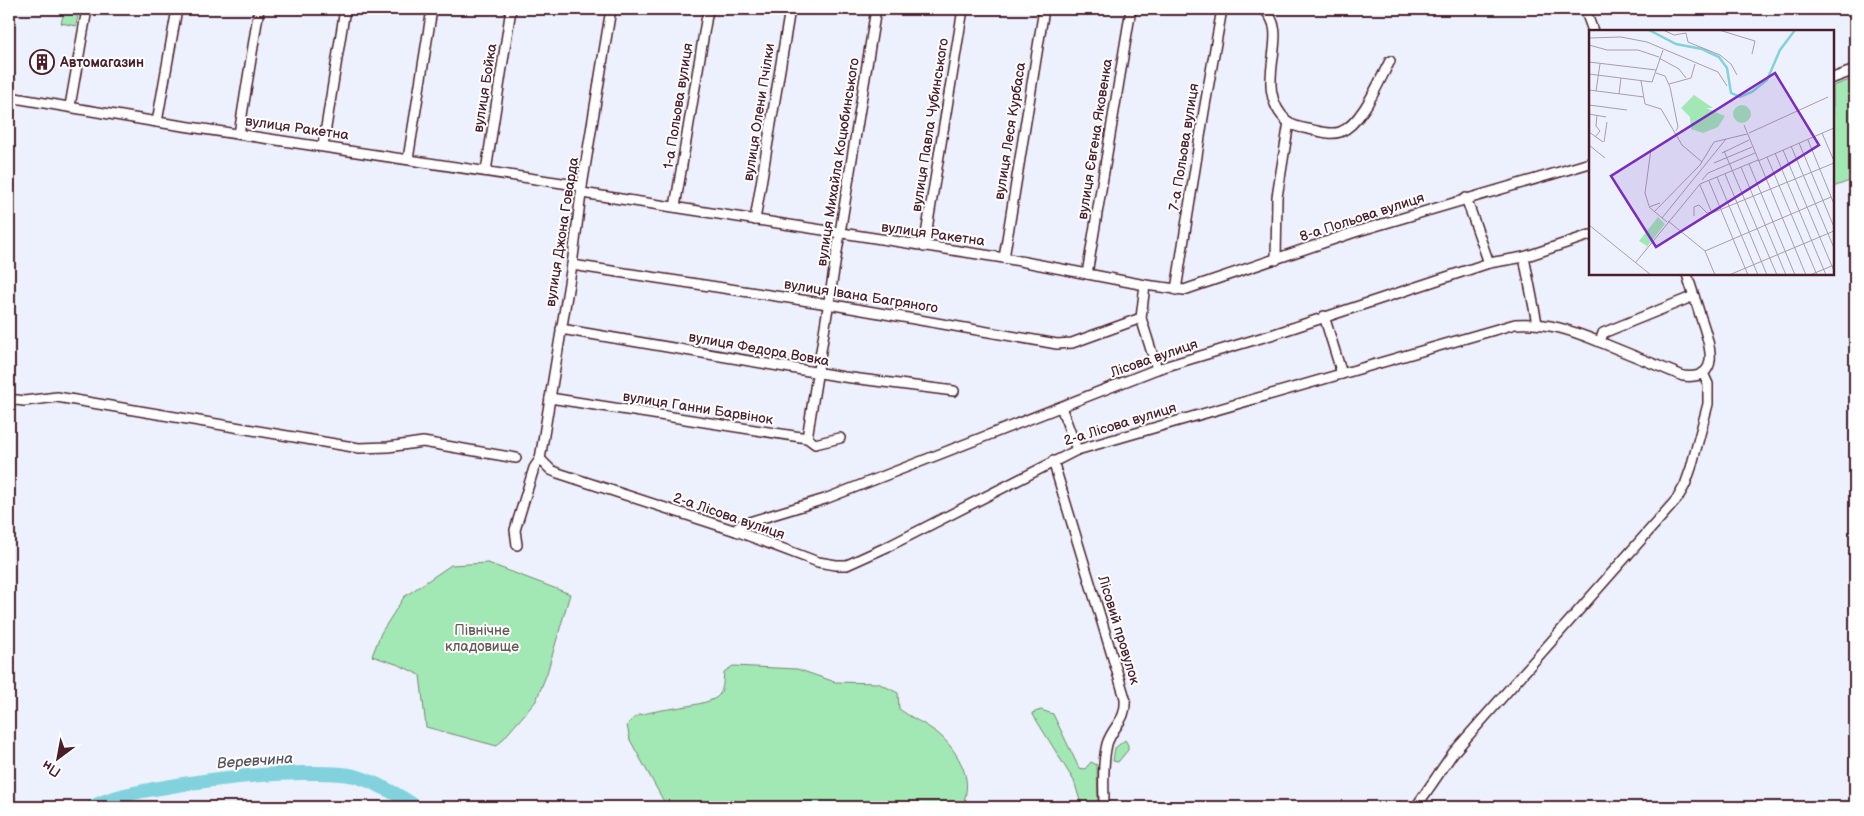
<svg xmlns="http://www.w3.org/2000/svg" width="1864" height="816" font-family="'Balsamiq Sans',sans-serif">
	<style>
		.green { fill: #a2e8b4; stroke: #768470 }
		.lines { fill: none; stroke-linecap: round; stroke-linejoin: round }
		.river { stroke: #81d2dc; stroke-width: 14 }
		.minor-casing { stroke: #4a1f2b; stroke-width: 12 }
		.minor { stroke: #fff; stroke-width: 9 }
		.labels { text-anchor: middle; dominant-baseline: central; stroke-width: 4; stroke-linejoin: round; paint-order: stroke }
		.poi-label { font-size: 14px; font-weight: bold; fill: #4a1f2b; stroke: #fff; text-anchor: start }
		.street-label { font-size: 14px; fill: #4a1f2b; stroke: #fff }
		.park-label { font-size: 14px; fill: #645b54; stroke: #fff }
		.water-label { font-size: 15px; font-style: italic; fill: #5a5560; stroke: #fff }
		.inset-river { fill: none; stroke: #81d2dc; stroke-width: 2.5 }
		.inset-road { fill: none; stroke: #ab9da9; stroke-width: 1 }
		.view { fill: #7b2cbf; fill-opacity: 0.15; stroke: #7b2cbf; stroke-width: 2.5 }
		.inset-edge { fill: none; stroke: #4a1f2b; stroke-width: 2.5 }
	</style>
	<rect width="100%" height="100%" fill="#ecf1fd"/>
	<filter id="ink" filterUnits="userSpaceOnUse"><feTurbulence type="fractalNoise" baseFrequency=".02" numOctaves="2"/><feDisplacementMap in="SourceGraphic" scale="10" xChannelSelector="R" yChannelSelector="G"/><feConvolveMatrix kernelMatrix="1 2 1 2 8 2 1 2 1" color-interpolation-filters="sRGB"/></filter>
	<g filter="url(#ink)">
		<g class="green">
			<polygon points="65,9 79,9 76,26 61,23"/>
			<polygon points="1855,78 1855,179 1833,187 1833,86"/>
			<polygon points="488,563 570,594 547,673 536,701 497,746 426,727 420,675 399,665 372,656 381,633 404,597 451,565"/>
			<path d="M733,666l64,3 38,13 43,1 20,10 1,16c12,9 25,14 37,23 16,12 34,39 30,60 0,5 -3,11 -5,15h-294l-37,-67 -3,-15c2,-2 5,-6 8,-8 18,-9 76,-10 84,-22 5,-7 4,-15 5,-23z"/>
			<polygon points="1041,710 1053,714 1079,768 1085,769 1091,762 1097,765 1098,807 1082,807 1074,781 1032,713"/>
			<polygon points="1125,740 1128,745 1128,750 1118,762 1113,761 1115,748"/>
		</g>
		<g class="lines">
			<path class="river" d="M92,807c18,-10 41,-14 62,-18 49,-9 98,-15 148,-16 17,0 36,-1 53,3 17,5 47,20 61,31"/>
			<defs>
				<g id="minor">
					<path d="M1263,9c32,24 -15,77 25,113 7,6 17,6 25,8 9,2 18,5 27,2 22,-8 39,-51 50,-71"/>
					<polyline points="1585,9 1593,31"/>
					<polyline points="1833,78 1855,70"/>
					<polyline points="9,97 157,122 582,186"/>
					<polyline points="70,106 87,9"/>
					<polyline points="157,122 177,9"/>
					<polyline points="239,134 259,9"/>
					<polyline points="323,146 345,9"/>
					<polyline points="408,159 432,9"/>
					<polyline points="486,171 511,9"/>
					<polyline points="582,193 1004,258 1145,285 1184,290 1355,232 1590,163"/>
					<polyline points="1466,198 1489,263"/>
					<polyline points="675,207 708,9"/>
					<polyline points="755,220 790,9"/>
					<polyline points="924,247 963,9"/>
					<polyline points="1524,257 1537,323"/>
					<polyline points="1004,258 1044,9"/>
					<polyline points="1276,260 1277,197 1289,122"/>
					<polyline points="572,265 828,304 1057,344 1072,343 1141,318"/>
					<polyline points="1087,274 1131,9"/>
					<polyline points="1145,285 1141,318 1157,369"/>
					<polyline points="1176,290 1204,111 1222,9"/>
					<polyline points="1324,316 1342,374"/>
					<polyline points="561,329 844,377 954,391"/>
					<path d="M1600,342l83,34c43,5 24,-39 17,-61 -4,-14 -9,-27 -13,-41"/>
					<polyline points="550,398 807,438 815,444 840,438"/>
					<polyline points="9,399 24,401 57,397 359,448 388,447 423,442 516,458"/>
					<polyline points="1061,407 1077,450"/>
					<polyline points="807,438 876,9"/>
					<path d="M540,459l11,11 7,3 178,58 82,31 18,3h11l42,-19 188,-96 438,-126c33,-2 55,6 85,18l3,-9 91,-37"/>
					<path d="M1053,461l72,237c2,23 -12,27 -18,46 -5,21 -3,42 -3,63"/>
					<polyline points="736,531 739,526 749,522 825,499 1157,369 1274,334 1489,263 1524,257 1590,235"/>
					<polyline points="517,545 515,530 534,468 540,459 572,265 582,186 611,9"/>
					<polyline points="1416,807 1453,753 1677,499 1685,485 1691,468 1708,404 1708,384 1703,373"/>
				</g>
			</defs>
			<use href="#minor" class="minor-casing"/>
			<use href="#minor" class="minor"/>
		</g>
	</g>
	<defs>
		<symbol id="building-ring" viewBox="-11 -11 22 22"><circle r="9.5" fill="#fff" stroke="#4a1f2b" stroke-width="1.5"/><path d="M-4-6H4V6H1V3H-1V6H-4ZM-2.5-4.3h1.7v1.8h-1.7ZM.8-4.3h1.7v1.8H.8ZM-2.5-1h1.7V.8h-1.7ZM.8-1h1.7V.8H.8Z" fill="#4a1f2b"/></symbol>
	</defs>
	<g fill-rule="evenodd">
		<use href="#building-ring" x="28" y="48" width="28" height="28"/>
	</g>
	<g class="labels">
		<g class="poi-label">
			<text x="60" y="62">Автомагазин</text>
		</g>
		<g class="street-label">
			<text transform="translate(485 88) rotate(-81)">вулиця Бойка</text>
			<text transform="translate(678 106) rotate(-81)">1-а Польова вулиця</text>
			<text transform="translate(759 112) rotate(-81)">вулиця Олени Пчілки</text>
			<text transform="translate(930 125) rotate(-81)">вулиця Павла Чубинського</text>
			<text transform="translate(297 128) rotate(8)">вулиця Ракетна</text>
			<text transform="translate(1010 131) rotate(-81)">вулиця Леся Курбаса</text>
			<text transform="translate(1095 139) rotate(-81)">вулиця Євгена Яковенка</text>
			<text transform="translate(1184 147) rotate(-81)">7-а Польова вулиця</text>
			<text transform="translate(838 162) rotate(-81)">вулиця Михайла Коцюбинського</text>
			<text transform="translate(1362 217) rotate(-18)">8-а Польова вулиця</text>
			<text transform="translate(562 232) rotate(-81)">вулиця Джона Говарда</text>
			<text transform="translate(933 234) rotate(8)">вулиця Ракетна</text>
			<text transform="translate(861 296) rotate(9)">вулиця Івана Багряного</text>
			<text transform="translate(759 349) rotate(10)">вулиця Федора Вовка</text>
			<text transform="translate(1154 358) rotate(-19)">Лісова вулиця</text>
			<text transform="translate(698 408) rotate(9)">вулиця Ганни Барвінок</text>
			<text transform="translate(1120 424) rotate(-17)">2-а Лісова вулиця</text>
			<text transform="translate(729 516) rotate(19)">2-а Лісова вулиця</text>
			<text transform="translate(1119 630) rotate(73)">Лісовий провулок</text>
		</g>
		<g class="park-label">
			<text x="482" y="630">Північне<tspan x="482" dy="16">кладовище</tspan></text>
		</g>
		<g class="water-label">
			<text transform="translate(255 761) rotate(-4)">Веревчина</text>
		</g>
	</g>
	<g transform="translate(1589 30)">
		<rect width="245" height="245" fill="#ecf1fd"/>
		<path d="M105,65l19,13h-7l19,8 -7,11 -15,6 -12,-4 -1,-12 -9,-9zM144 84a9 9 0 1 1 18 0a9 9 0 1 1-18 0ZM69,187l7,7 -23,29 5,-7 -8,-5z" fill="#a2e8b4"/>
		<path class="inset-river" d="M60,0l27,14 26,5 17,8 8,11 4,25 9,4 12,-5 15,-12 13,-30 15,-20"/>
		<path class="inset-road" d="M74,0l11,5 12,-2 2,9 32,13 11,9 6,11M130,0l36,11 -3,13M0,8l32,-1 26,5 71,30 9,14M0,15l18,5h31l21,7M70,28l20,11 7,9M0,32l67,8M67,43l9,3 5,11 8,40 -2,4M0,44l63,8 11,-32M52,51l4,23 16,5 21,36 20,17M80,54l22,-6 4,-14M0,60l55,7M7,61l4,-27M30,64l2,-16M0,75l38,5M0,84l17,3M155,95l62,150M0,102l14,10M160,103l79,-36M233,103l12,28M6,107l5,-6 -4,-5 1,-11M219,110l26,64M15,112l3,-20M210,113l35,84M0,115l16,13M202,116l43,102M194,120l51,121M135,121l53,124M133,123l27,-13M186,123l51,122M178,127l50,118M169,131l76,-33M125,133l38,-16M160,134l46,111M152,137l45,108M136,144l42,101M128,147l41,98M113,150l6,-7 47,-20M120,151l39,94M111,155l12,28M71,173l-11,4 18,15M60,176l-4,-13 6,-44M65,182l46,-47 14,-23 33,-8M123,183l122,-50M105,186v-9l5,-2 8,8h5M73,188l64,-79M79,191l37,30 10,24M0,195l62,50M116,221l126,-54M47,232l64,-78 58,-24M140,245l105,-44M221,245l24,-10"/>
		<path class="view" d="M186,43l44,72 -163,102 -45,-71z"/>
		<rect width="245" height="245" class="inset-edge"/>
	</g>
	<rect width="1864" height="816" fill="none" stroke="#fff" stroke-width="30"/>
	<rect x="15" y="15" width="1834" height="786" fill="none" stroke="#4a1f2b" stroke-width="2" filter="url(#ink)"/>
	<g transform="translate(58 758) rotate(212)" stroke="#ffffff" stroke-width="4" paint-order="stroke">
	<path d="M0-4L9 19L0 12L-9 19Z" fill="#4a1f2b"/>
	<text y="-8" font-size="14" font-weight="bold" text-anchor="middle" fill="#4a1f2b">Пн</text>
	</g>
</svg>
